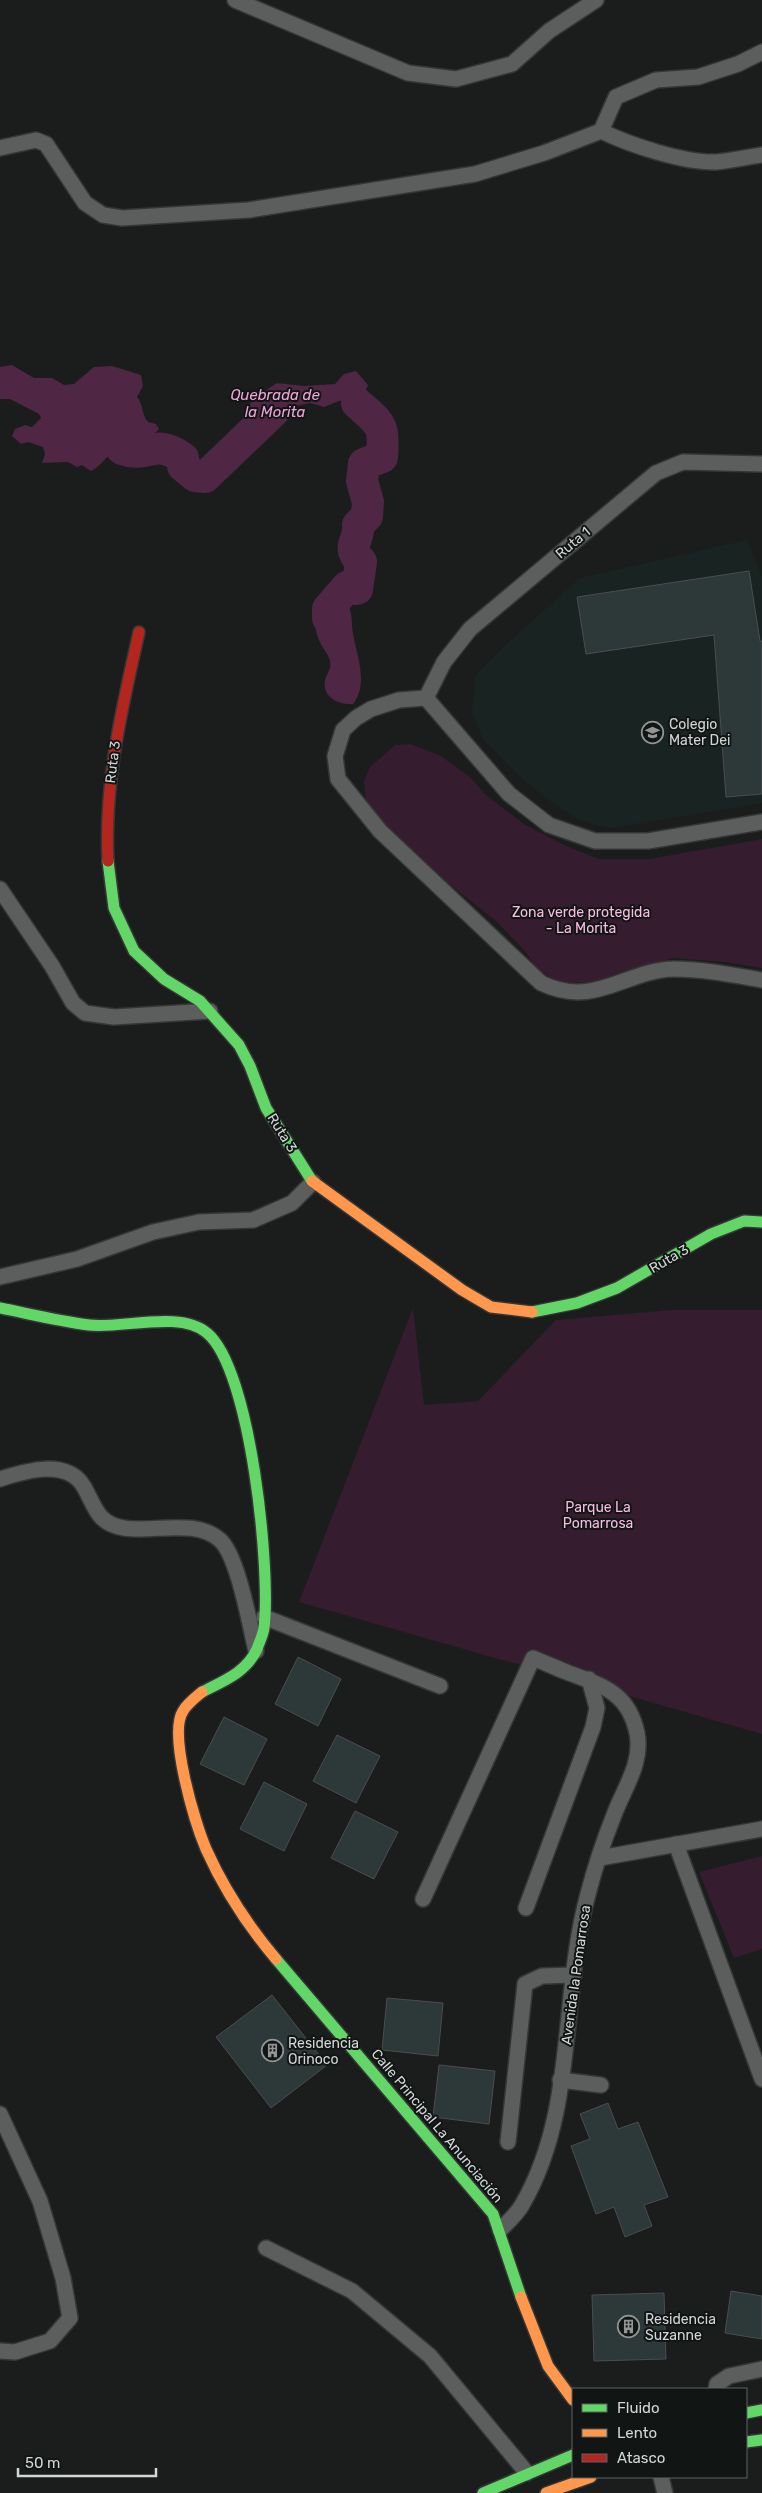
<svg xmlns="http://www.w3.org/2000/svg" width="762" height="2493" font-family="Rubik,sans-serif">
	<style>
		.built { fill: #192422 }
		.green { fill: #351c2e }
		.water { fill: #4f2644 }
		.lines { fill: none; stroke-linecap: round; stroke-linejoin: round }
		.river { stroke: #4f2644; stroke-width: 32 }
		.building { fill: #2c3938; stroke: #4b4d4d }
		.street-casing { stroke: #353737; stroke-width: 18 }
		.fast-casing { stroke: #353737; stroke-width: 14 }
		.slow-casing { stroke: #353737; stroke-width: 14 }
		.jam-casing { stroke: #353737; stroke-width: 14 }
		.street { stroke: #5c5e5e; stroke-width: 15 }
		.fast { stroke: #63d668; stroke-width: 11 }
		.slow { stroke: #ff974d; stroke-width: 11 }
		.jam { stroke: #b3261e; stroke-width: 11 }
		.labels { text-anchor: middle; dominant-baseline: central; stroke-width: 4; stroke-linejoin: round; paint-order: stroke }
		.street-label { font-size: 14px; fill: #d3d6d6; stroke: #111514 }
		.poi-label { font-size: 14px; fill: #d3d6d6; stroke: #111514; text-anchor: start }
		.park-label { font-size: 14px; fill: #fabce6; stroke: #111514 }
		.water-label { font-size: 15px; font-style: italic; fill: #f1a4d9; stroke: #111514 }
	</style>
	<rect width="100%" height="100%" fill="#1b1d1d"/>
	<polygon class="built" points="747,540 762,577 762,803 609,828 580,820 547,799 516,773 483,739 472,712 476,675 511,640 580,578"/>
	<g class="green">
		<polygon points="411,744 441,756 471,778 486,795 524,824 564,845 599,859 650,859 762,839 762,968 725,962 672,958 603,982 562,983 551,978 535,967 525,951 496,921 452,886 386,828 366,802 364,781 370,767 395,745"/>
		<polygon points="413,1308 424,1405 478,1401 556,1320 671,1310 762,1310 762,1734 299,1602"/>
		<polygon points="762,1856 762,1949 734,1958 699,1872"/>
	</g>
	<g class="water">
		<path d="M12,365l22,13h18l12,7 10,-1 20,-17 18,-1 29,9 2,11 -6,11c7,8 4,17 11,25l8,2 3,5 -5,5c-8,3 -21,1 -28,5 -14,8 -20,24 -35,32l-9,-6 -5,2 -9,-5 -26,1 3,-9 -2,-7 -15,-5 -7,2 -9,-8 3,-7 10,-4 7,2 9,-9 -2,-4 -29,-15h-10v-32z"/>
		<path d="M356,371l12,14 -5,11c3,10 12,12 22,14l5,17 -1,7 -5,4 -6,-1 -5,-4 -2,-10 -15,-10 -6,-13 -11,1 -15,6 -14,-4 -15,3 -39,34 -13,2c-1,-37 4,-39 34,-59l27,3 31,-2 9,-10z"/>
		<path d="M347,587l10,2 -9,15c5,12 3,17 5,30 4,23 16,50 0,70 -15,1 -31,-7 -28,-24 2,-7 7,-12 5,-19 -1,-6 -7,-12 -9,-17 -5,-9 -6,-18 -7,-27l10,-17z"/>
	</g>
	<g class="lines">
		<g class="river">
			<path d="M88,415l11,5 23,29c30,10 31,-12 61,9v8l12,10 10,1 69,-66"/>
			<path d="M328,618v-9l19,-22 10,2 4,-27c-16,-17 -1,-20 -3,-37l9,-9 1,-14 -6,-21 2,-17 18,-7c3,-34 -2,-33 -25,-54"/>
		</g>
	</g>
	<g class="building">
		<polygon points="749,571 760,641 762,641 762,794 726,797 714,635 586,654 577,597"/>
		<polygon points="298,1657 341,1679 318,1726 275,1704"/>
		<polygon points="224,1717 267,1739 244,1785 200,1764"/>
		<polygon points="337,1735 380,1756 356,1803 313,1781"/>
		<polygon points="264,1782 307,1804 284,1851 240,1829"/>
		<polygon points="355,1811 398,1832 374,1879 331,1858"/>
		<polygon points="272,1995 327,2065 271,2108 216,2037"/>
		<polygon points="387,1998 443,2003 438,2056 382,2050"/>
		<polygon points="439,2065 495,2071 489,2124 433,2117"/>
		<polygon points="608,2103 618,2129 638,2122 668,2197 644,2205 652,2226 625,2237 614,2207 596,2214 571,2146 590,2139 580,2114"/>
		<polygon points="731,2291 762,2296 762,2339 725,2333"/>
		<polygon points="664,2293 666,2359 594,2361 592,2295"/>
	</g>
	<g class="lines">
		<defs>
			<g id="street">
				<polyline points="235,0 408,73 456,79 512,64 549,31 596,0"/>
				<path d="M601,131c29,14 83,32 115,31 15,-1 31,-5 46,-7"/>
				<polyline points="0,148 36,140 46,144 85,203 103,215 122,218 249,210 475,174 544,153 601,131 616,97 656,80 698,77 738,64 762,52"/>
				<path d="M426,698l-27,2 -28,9 -15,9 -13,12 -8,26 3,23 42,52 161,152c54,26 84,-13 133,-14 29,0 59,6 88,11"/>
				<polyline points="426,698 444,662 470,629 656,473 683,462 762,464"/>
				<polyline points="426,698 509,794 549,825 595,841 648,841 762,822"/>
				<polyline points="0,889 52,966 73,1003 85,1013 114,1017 210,1011"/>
				<polyline points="0,1277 77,1259 153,1232 199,1222 253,1220 292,1203 313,1182"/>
				<path d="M0,1479c25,-8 67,-21 84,8 11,19 13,37 40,41 28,5 72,-10 96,12 18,16 30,86 36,111"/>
				<polyline points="264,1617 440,1686"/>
				<polyline points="676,1844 762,2079"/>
				<polyline points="600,1858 762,1829"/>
				<path d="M423,1899l110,-241c10,4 21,9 31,13 35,14 64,19 73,62 6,30 -13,55 -23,82 -10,25 -19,52 -26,79 -28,102 -11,217 -66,311 -5,9 -15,18 -22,25"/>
				<polyline points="526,1908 593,1727 597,1708 589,1679"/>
				<polyline points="560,2080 601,2085"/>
				<polyline points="0,2114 40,2201 63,2278 70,2318 50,2341 15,2352 0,2351"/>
				<polyline points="508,2142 525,1984 542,1976 574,1975"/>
				<polyline points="266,2248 352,2291 430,2356 527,2473"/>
				<polyline points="716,2389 717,2384 729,2376 762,2369"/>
				<polyline points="661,2477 665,2493"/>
			</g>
			<g id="fast">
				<polyline points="108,861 114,908 134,951 164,979 200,1001 239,1045 250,1066 266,1108 312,1181"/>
				<path d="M0,1308c30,6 59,13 89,17 32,4 92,-15 118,8 44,36 64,238 57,295 -1,7 -5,15 -7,21 -11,24 -34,32 -55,43"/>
				<polyline points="532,1312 577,1303 617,1288 711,1234 744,1221 762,1222"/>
				<polyline points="276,1959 493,2214 521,2297"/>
				<polyline points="746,2413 762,2410"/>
				<polyline points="746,2442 762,2440"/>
				<polyline points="483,2493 573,2455"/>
			</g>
			<g id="slow">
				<polyline points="312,1181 462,1290 491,1307 532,1312"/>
				<path d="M202,1692c-6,5 -15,12 -19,19 -15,23 12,112 23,138 17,38 43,78 70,110"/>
				<polyline points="521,2297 548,2366 573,2400"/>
				<polyline points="546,2493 591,2477"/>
			</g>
			<path id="jam" d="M108,861c-4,-78 14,-153 31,-229"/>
		</defs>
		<use href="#street" class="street-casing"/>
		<use href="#fast" class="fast-casing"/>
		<use href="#slow" class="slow-casing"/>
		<use href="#jam" class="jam-casing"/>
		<use href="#street" class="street"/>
		<use href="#fast" class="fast"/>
		<use href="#slow" class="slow"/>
		<use href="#jam" class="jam"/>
	</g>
	<defs>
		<symbol id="school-ring" viewBox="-11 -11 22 22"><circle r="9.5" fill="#111514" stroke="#939595" stroke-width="1.5"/><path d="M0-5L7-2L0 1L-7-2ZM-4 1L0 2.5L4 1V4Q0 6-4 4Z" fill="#939595"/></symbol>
		<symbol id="building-ring" viewBox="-11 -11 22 22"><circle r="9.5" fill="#111514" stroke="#939595" stroke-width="1.5"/><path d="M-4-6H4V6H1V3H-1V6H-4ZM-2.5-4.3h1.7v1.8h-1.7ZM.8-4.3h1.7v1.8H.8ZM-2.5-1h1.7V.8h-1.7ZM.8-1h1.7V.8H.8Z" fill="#939595"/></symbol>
	</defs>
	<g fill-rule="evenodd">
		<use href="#school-ring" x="640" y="720" width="25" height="25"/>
		<use href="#building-ring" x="260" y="2038" width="25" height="25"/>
		<use href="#building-ring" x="616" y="2314" width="25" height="25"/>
	</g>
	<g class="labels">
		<g class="street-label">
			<text transform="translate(573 543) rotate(-40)">Ruta 1</text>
			<text transform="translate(113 762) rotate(-83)">Ruta 3</text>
			<text transform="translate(282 1133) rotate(58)">Ruta 3</text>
			<text transform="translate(669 1259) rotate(-30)">Ruta 3</text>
			<text transform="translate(576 1975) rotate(-82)">Avenida la Pomarrosa</text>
			<text transform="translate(437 2126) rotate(50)">Calle Principal La Anunciación</text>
		</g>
		<g class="poi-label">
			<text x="669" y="724">Colegio<tspan x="669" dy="16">Mater Dei</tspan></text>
			<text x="288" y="2043">Residencia<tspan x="288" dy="16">Orinoco</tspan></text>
			<text x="645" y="2319">Residencia<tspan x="645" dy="16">Suzanne</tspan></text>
		</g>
		<g class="park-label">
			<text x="581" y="912">Zona verde protegida<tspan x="581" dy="16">- La Morita</tspan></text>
			<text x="598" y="1507">Parque La<tspan x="598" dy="16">Pomarrosa</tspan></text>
		</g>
		<g class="water-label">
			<text x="275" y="395">Quebrada de<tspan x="275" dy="17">la Morita</tspan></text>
		</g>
	</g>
	<rect x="572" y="2388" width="175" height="90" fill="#111514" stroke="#5f6262"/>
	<rect x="582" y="2404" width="25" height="8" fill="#63d668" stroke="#5f6262"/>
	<text x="617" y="2413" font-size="15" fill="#d3d6d6">Fluido</text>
	<rect x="582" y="2429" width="25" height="8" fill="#ff974d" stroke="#5f6262"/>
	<text x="617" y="2438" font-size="15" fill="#d3d6d6">Lento</text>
	<rect x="582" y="2454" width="25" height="8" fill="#b3261e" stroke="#5f6262"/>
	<text x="617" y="2463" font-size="15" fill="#d3d6d6">Atasco</text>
	<path d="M18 2468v8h138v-8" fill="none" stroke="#d3d6d6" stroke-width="2.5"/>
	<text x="25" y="2468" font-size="15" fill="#d3d6d6" stroke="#111514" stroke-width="4" paint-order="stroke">50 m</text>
</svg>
